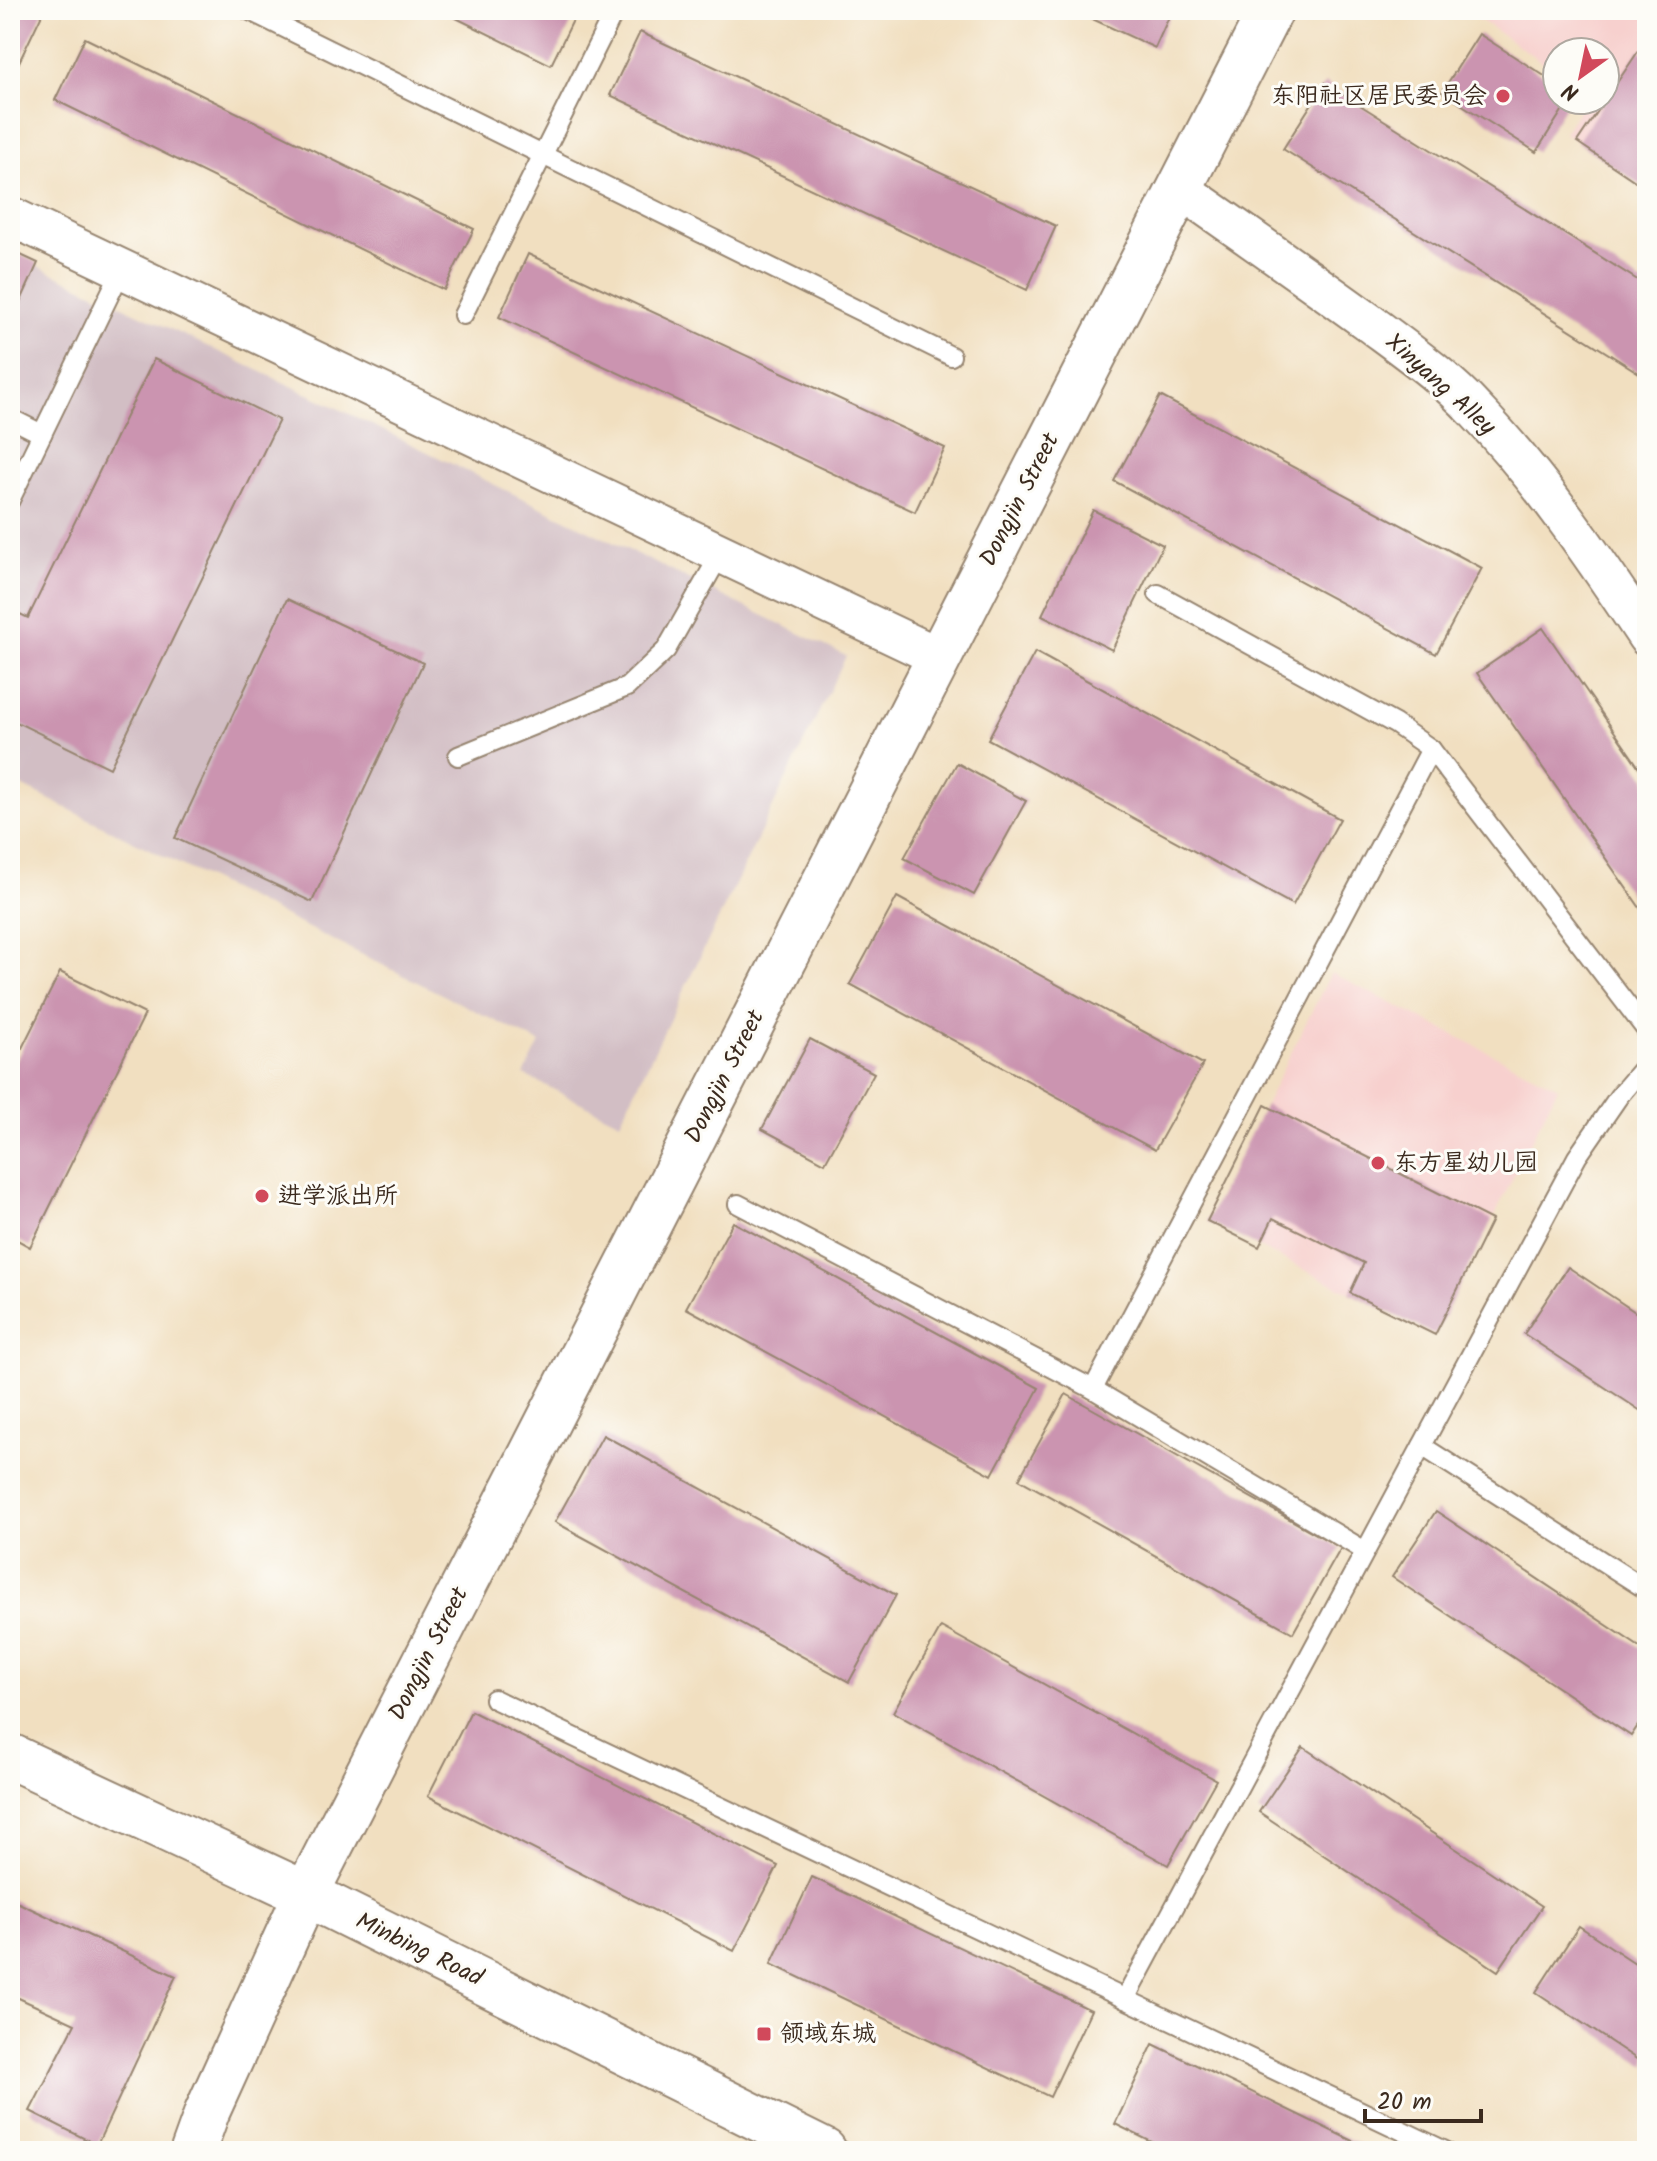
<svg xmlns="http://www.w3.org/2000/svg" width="1657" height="2161" font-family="Kalam,'LXGW WenKai TC',sans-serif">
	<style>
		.built { fill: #f7d0ce }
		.industrial { fill: #d2bec4 }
		.building { fill: #cb94b0 }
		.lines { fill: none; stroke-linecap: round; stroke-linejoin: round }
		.lane-casing { stroke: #96846f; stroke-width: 22 }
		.street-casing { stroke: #96846f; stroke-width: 42 }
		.secondary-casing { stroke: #96846f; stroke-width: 48 }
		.lane { stroke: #fff; stroke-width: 18 }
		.street { stroke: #fff; stroke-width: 38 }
		.secondary { stroke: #fff; stroke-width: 44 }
		.poi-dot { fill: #d1495b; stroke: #fdfcf7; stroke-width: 3 }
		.labels { text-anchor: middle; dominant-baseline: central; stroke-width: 6; stroke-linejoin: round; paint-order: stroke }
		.poi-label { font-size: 24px; fill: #3b2a1e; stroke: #fdfcf7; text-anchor: start }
		.street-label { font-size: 24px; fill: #3b2a1e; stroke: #fdfcf7 }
	</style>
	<rect width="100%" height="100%" fill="#fdfcf7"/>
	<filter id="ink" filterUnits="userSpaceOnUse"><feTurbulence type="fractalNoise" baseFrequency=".0125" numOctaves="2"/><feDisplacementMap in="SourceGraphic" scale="16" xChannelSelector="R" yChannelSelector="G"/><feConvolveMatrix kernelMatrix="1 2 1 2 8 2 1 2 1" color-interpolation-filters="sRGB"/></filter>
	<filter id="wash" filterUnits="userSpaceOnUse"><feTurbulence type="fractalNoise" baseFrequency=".006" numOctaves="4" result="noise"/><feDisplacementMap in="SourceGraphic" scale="32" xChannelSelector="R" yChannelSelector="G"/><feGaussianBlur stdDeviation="1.8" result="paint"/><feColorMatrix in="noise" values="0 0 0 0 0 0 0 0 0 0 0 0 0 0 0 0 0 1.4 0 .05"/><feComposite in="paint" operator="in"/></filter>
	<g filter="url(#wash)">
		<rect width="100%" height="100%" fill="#f1dfc0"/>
		<g class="built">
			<polygon points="1472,10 1647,10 1647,189 1564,133 1585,100 1605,100 1605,52 1557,52 1557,72 1470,13"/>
			<polygon points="1331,973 1558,1087 1435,1335 1207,1221"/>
		</g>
		<polygon class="industrial" points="10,253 323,401 846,656 620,1122 524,1075 540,1043 10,780"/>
		<g id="blocks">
			<g class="building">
				<polygon points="10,10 39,10 43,12 10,81"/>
				<polygon points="440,10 578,10 551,65"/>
				<polygon points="1073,10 1172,10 1155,48"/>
				<polygon points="640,32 1056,226 1027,290 610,95"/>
				<polygon points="1479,34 1557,84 1557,100 1569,100 1536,152 1442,92"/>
				<polygon points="85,38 474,229 444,290 55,100"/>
				<polygon points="1639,50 1647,55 1647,189 1577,142"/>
				<polygon points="1325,83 1647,286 1647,378 1283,149"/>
				<polygon points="10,250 38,263 10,325"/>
				<polygon points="528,254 945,448 915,512 499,317"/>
				<polygon points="154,359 279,420 110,768 10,719 10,609 28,618"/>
				<polygon points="1160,396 1482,568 1436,654 1114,481"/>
				<polygon points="1093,510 1163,545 1112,650 1042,615"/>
				<polygon points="287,599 423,663 312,902 175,838"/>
				<polygon points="1543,628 1647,779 1647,918 1477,673"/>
				<polygon points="1035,652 1340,819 1293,905 988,739"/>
				<polygon points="957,763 1026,801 974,895 904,858"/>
				<polygon points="897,897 1203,1064 1155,1150 850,984"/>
				<polygon points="60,972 145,1014 30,1247 10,1236 10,1072"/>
				<polygon points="810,1039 874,1073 825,1163 762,1129"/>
				<polygon points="1265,1105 1492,1220 1435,1335 1350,1293 1364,1263 1273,1218 1259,1247 1207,1221"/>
				<polygon points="733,1222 1039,1388 992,1475 686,1308"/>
				<polygon points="1568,1267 1647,1320 1647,1415 1524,1334"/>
				<polygon points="1066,1394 1341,1548 1293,1633 1019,1479"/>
				<polygon points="603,1435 896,1595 849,1682 555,1522"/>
				<polygon points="1436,1511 1647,1652 1647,1712 1631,1736 1392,1577"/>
				<polygon points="941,1627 1216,1780 1168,1865 893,1712"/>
				<polygon points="471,1711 778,1866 734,1951 428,1796"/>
				<polygon points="1303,1747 1542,1906 1498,1971 1259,1812"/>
				<polygon points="812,1877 1091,2010 1050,2097 771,1964"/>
				<polygon points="10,1899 176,1976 97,2145 30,2111 75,2024 10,1994"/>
				<polygon points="1579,1926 1647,1971 1647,2066 1536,1992"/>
				<polygon points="1153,2044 1373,2151 1170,2151 1115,2124"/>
			</g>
		</g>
	</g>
	<g filter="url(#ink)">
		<use href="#blocks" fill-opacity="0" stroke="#96846f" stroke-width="2"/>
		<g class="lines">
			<defs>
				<g id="lane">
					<polyline points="248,10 951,356"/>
					<polyline points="463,315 615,10"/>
					<polyline points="10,418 42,434"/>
					<polyline points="10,500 122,269"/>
					<polyline points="1158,594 1395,724 1431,749 1647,1031"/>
					<polyline points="458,756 627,687 666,650 721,553"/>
					<polyline points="738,1204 1093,1389 1365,1551"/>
					<polyline points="1093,1389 1431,749"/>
					<polyline points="1422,1446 1647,1590"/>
					<polyline points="494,1699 1445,2151"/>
					<polyline points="1125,1999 1577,1157 1619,1096 1647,1063"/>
				</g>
				<g id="street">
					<path d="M1179,188c63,44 126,88 188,133 36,27 78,56 108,89 66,69 119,147 172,227"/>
					<polyline points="10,216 941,658"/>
				</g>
				<g id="secondary">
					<polyline points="10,1756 306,1894 824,2151"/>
					<polyline points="193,2151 207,2112 306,1894 1271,10"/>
				</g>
			</defs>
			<use href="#lane" class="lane-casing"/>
			<use href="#street" class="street-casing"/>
			<use href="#secondary" class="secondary-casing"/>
			<use href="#lane" class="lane"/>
			<use href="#street" class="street"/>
			<use href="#secondary" class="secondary"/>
		</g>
	</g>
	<g class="poi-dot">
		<circle cx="1503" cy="96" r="8"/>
		<circle cx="1378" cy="1163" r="8"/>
		<circle cx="262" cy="1196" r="8"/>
		<rect x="756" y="2026" width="16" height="16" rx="4"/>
	</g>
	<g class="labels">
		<g class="poi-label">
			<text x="1487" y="96" text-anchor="end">东阳社区居民委员会</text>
			<text x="1394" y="1163">东方星幼儿园</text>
			<text x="278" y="1196">进学派出所</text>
			<text x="780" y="2034">领域东城</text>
		</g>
		<g class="street-label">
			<text transform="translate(1440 385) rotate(42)">Xinyang Alley</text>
			<text transform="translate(1020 500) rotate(-63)">Dongjin Street</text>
			<text transform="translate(725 1077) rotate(-63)">Dongjin Street</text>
			<text transform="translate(429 1654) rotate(-63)">Dongjin Street</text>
			<text transform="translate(419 1950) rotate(26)">Minbing Road</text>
		</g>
	</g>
	<rect width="1657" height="2161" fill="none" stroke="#fdfcf7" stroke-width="40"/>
	<g transform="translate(1581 76) rotate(213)"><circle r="38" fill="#fdfcf7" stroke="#afa8a0" stroke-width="2"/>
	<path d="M0-6L14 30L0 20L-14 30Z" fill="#d1495b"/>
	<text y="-12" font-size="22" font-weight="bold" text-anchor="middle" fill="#3b2a1e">N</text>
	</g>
	<path d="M1365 2109v12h116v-12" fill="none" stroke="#3b2a1e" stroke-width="4"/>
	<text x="1377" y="2109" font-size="24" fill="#3b2a1e" stroke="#fdfcf7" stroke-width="6" paint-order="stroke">20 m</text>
</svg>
